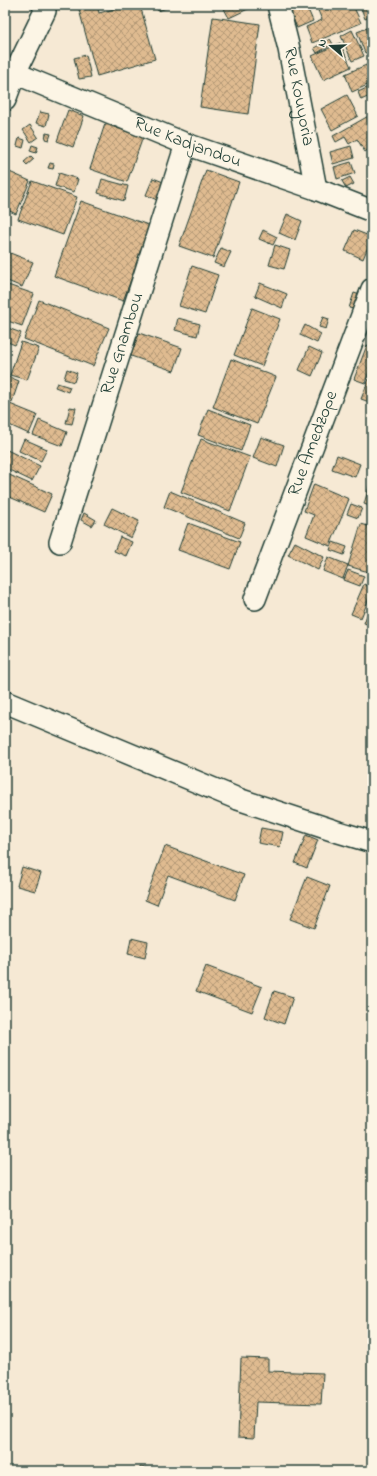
<svg xmlns="http://www.w3.org/2000/svg" width="377" height="1476" font-family="'Indie Flower',sans-serif">
	<style>
		.building { fill: url(#building-cross-hatch); stroke: #1f3d34 }
		.lines { fill: none; stroke-linecap: round; stroke-linejoin: round }
		.minor-casing { stroke: #1f3d34; stroke-width: 24 }
		.minor { stroke: #fcf5e5; stroke-width: 21 }
		.labels { text-anchor: middle; dominant-baseline: central; stroke-width: 3.5; stroke-linejoin: round; paint-order: stroke }
		.street-label { font-size: 18px; fill: #1f3d34; stroke: #fcf5e5 }
	</style>
	<defs>
		<pattern id="building-cross-hatch" width="8" height="8" patternUnits="userSpaceOnUse"><rect width="8" height="8" fill="#dfbb90"/><path d="M0 0l8 8M0 8l8-8" fill="none" stroke="#b49976"/></pattern>
	</defs>
	<rect width="100%" height="100%" fill="#f6e9d4"/>
	<filter id="ink" filterUnits="userSpaceOnUse"><feTurbulence type="fractalNoise" baseFrequency=".025" numOctaves="2"/><feDisplacementMap in="SourceGraphic" scale="8" xChannelSelector="R" yChannelSelector="G"/><feConvolveMatrix kernelMatrix="1 2 1 2 8 2 1 2 1" color-interpolation-filters="sRGB"/></filter>
	<g filter="url(#ink)">
		<g class="building">
			<polygon points="81,5 97,5 99,13 129,5 140,5 155,59 97,76 78,6"/>
			<polygon points="156,5 172,5 172,6 158,11"/>
			<polygon points="222,5 249,5 250,8 229,18"/>
			<polygon points="306,5 313,21 297,28 290,11"/>
			<polygon points="324,5 353,5 361,23 312,43 306,27 322,20 317,8"/>
			<polygon points="360,5 372,5 372,16 365,19"/>
			<polygon points="213,17 260,24 248,114 200,107"/>
			<polygon points="367,28 372,41 372,51 365,53 357,32"/>
			<polygon points="352,30 364,56 352,61 341,36"/>
			<polygon points="330,39 333,44 317,53 314,48"/>
			<polygon points="340,43 351,67 323,80 312,56"/>
			<polygon points="86,55 91,77 79,79 74,58"/>
			<polygon points="371,63 372,83 352,92 345,74"/>
			<polygon points="369,87 372,95 361,100 358,92"/>
			<polygon points="347,95 358,116 332,130 321,109"/>
			<polygon points="68,110 84,116 73,147 57,141"/>
			<polygon points="40,112 49,114 46,126 36,123"/>
			<polygon points="372,114 372,147 365,152 357,139 349,144 345,137 336,142 333,136"/>
			<polygon points="105,124 143,137 127,182 90,169"/>
			<polygon points="30,125 38,137 31,142 23,130"/>
			<polygon points="46,133 51,134 49,140 45,139"/>
			<polygon points="19,138 25,140 23,148 17,146"/>
			<polygon points="32,145 38,147 36,153 30,151"/>
			<polygon points="351,146 354,158 333,164 330,152"/>
			<polygon points="31,156 34,159 27,165 24,162"/>
			<polygon points="351,162 355,173 337,179 334,167"/>
			<polygon points="50,163 54,164 53,169 48,168"/>
			<polygon points="5,170 30,181 16,214 5,209"/>
			<polygon points="206,170 239,182 213,258 179,246"/>
			<polygon points="59,173 78,179 74,192 55,186"/>
			<polygon points="350,177 354,184 346,188 342,181"/>
			<polygon points="153,178 166,183 159,201 146,195"/>
			<polygon points="102,179 128,186 124,201 98,193"/>
			<polygon points="32,181 77,197 63,235 18,219"/>
			<polygon points="81,201 151,226 123,301 54,276"/>
			<polygon points="287,214 302,221 295,240 279,233"/>
			<polygon points="263,230 277,237 273,245 259,239"/>
			<polygon points="354,230 372,237 363,259 345,251"/>
			<polygon points="275,245 290,250 284,269 269,265"/>
			<polygon points="221,248 231,252 224,267 214,263"/>
			<polygon points="5,251 33,262 22,287 5,280"/>
			<polygon points="192,266 218,275 205,314 179,306"/>
			<polygon points="260,283 287,294 282,308 255,296"/>
			<polygon points="5,284 34,294 22,326 5,320"/>
			<polygon points="354,293 363,296 358,310 349,308"/>
			<polygon points="39,300 109,328 93,366 24,339"/>
			<polygon points="252,308 280,319 262,366 234,355"/>
			<polygon points="323,317 329,319 326,329 319,327"/>
			<polygon points="178,318 200,324 197,336 175,330"/>
			<polygon points="305,325 321,334 317,343 300,335"/>
			<polygon points="8,328 21,333 15,345 5,341 5,335"/>
			<polygon points="139,333 182,348 174,371 131,356"/>
			<polygon points="21,342 39,348 27,380 10,375"/>
			<polygon points="367,345 372,347 372,363 365,383 354,379"/>
			<polygon points="309,347 322,353 312,376 299,370"/>
			<polygon points="231,359 276,377 257,424 213,407"/>
			<polygon points="67,369 77,373 74,382 64,379"/>
			<polygon points="7,376 19,381 12,402 5,400 5,383"/>
			<polygon points="369,379 372,380 372,403 361,399"/>
			<polygon points="57,383 70,387 68,392 55,387"/>
			<polygon points="5,402 37,415 29,434 5,423"/>
			<polygon points="70,407 76,408 72,424 66,423"/>
			<polygon points="208,409 250,425 241,451 198,435"/>
			<polygon points="39,420 67,432 62,446 33,435"/>
			<polygon points="261,437 284,445 277,467 253,458"/>
			<polygon points="24,439 47,449 41,461 19,451"/>
			<polygon points="201,439 250,457 230,511 181,492"/>
			<polygon points="5,449 40,466 32,481 5,468"/>
			<polygon points="337,455 360,464 355,477 332,469"/>
			<polygon points="5,473 52,494 44,512 5,495"/>
			<polygon points="372,476 372,507 364,504"/>
			<polygon points="314,484 349,499 330,546 306,536 314,515 304,511"/>
			<polygon points="170,491 245,523 239,538 164,507"/>
			<polygon points="351,504 362,508 358,518 347,514"/>
			<polygon points="112,508 139,521 131,538 104,524"/>
			<polygon points="84,513 96,520 92,526 81,520"/>
			<polygon points="188,523 240,542 230,569 178,550"/>
			<polygon points="361,524 372,527 372,573 348,566"/>
			<polygon points="120,537 132,542 126,556 114,551"/>
			<polygon points="295,542 324,557 318,570 288,555"/>
			<polygon points="333,542 347,547 344,555 330,550"/>
			<polygon points="328,557 348,565 343,579 323,571"/>
			<polygon points="348,570 364,576 360,586 344,580"/>
			<polygon points="364,584 372,588 372,591 361,618 351,614"/>
			<polygon points="372,602 372,626 364,623"/>
			<polygon points="261,828 283,832 280,847 258,843"/>
			<polygon points="306,835 318,840 307,868 295,863"/>
			<polygon points="165,846 244,875 235,900 168,875 157,905 145,900"/>
			<polygon points="22,867 41,873 35,891 17,886"/>
			<polygon points="307,877 330,886 314,928 290,919"/>
			<polygon points="131,938 148,942 145,958 128,954"/>
			<polygon points="206,966 262,987 252,1012 196,991"/>
			<polygon points="274,991 293,997 284,1024 265,1017"/>
			<polygon points="241,1358 268,1359 268,1371 323,1373 321,1404 256,1402 254,1438 238,1437"/>
			<polygon points="140,1467 178,1471 140,1471"/>
		</g>
		<g class="lines">
			<defs>
				<g id="minor">
					<path id="s1" d="M278,5l11,44 27,140"/>
					<path id="s2" d="M5,69l181,75 130,45 56,22"/>
					<polyline points="5,100 15,73 45,11 43,5"/>
					<path id="s3" d="M60,542l126,-398"/>
					<path id="s4" d="M255,599l117,-310"/>
					<polyline points="5,702 238,799 335,831 372,842"/>
				</g>
			</defs>
			<use href="#minor" class="minor-casing"/>
			<use href="#minor" class="minor"/>
		</g>
	</g>
	<g class="labels">
		<g class="street-label">
			<text stroke="none"><textPath href="#s1" startOffset="94">Rue Kouyoria</textPath></text>
			<text stroke="none"><textPath href="#s2" startOffset="197">Rue Kadjandou</textPath></text>
			<text stroke="none"><textPath href="#s3" startOffset="208">Rue Gnambou</textPath></text>
			<text stroke="none"><textPath href="#s4" startOffset="166">Rue Amedzope</textPath></text>
		</g>
	</g>
	<rect width="377" height="1476" fill="none" stroke="#fcf5e5" stroke-width="20"/>
	<rect x="10" y="10" width="357" height="1456" fill="none" stroke="#1f3d34" stroke-width="1.5" filter="url(#ink)"/>
	<g transform="translate(331 46) rotate(289)" stroke="#fcf5e5" stroke-width="3" paint-order="stroke">
	<path d="M0-3L7 15L0 10L-7 15Z" fill="#1f3d34"/>
	<text y="-6" font-size="11" font-weight="bold" text-anchor="middle" fill="#1f3d34">N</text>
	</g>
</svg>
